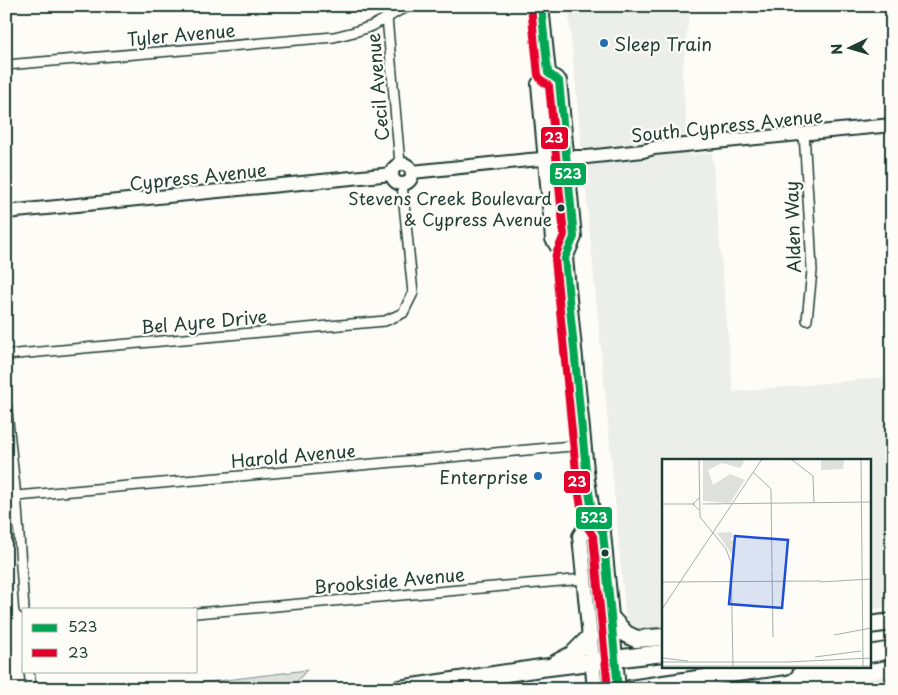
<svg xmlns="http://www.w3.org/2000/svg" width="898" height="695" font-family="'Playpen Sans',sans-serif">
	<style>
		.built { fill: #eceee9 }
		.green { fill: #dde0db; stroke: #7e8e88 }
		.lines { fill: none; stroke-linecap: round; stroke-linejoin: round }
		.street-casing { stroke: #1f3d34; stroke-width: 12 }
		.secondary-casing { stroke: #1f3d34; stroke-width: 16 }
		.primary-casing { stroke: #1f3d34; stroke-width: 18 }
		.highway-casing { stroke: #1f3d34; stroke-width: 20 }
		.street { stroke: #fdfcf7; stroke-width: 9 }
		.secondary { stroke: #fdfcf7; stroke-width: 12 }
		.primary { stroke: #fdfcf7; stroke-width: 14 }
		.highway { stroke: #fdfcf7; stroke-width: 16 }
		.bus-1-casing { stroke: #fdfcf7; stroke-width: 11 }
		.bus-2-casing { stroke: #fdfcf7; stroke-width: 11 }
		.bus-1 { stroke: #00a651; stroke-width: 8 }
		.bus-2 { stroke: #e4002b; stroke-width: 8 }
		.poi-dot { fill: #1f6fb2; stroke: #fdfcf7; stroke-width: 2 }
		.bus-dot { fill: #1f3d34; stroke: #fdfcf7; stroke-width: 2 }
		.labels { text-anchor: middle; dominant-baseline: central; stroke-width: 4.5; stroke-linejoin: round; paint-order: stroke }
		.bus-label { font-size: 17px; fill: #1f3d34; stroke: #fdfcf7; text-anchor: end }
		.street-label { font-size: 18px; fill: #1f3d34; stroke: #fdfcf7 }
		.poi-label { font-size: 18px; fill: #1f3d34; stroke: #fdfcf7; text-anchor: start }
		.inset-road { fill: none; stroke: #a4b0a9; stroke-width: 1 }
		.view { fill: #1d4ed8; fill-opacity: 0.15; stroke: #1d4ed8; stroke-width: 2.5 }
		.inset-edge { fill: none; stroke: #1f3d34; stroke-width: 2.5 }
		.line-badge { stroke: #fdfcf7; stroke-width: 2 }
		.badge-label { font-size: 14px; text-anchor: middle; font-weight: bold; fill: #fff }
	</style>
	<rect width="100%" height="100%" fill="#fdfcf7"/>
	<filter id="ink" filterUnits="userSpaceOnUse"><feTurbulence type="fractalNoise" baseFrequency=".02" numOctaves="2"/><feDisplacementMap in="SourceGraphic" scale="10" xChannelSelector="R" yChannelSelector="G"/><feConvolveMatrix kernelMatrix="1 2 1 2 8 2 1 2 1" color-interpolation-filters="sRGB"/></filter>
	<g filter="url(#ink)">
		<g class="built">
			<polygon points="568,6 690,6 682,72 689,155 712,153 733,392 888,377 886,343 892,342 892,607 869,609 869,460 663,460 663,628 635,630 626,623 606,401"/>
			<polygon points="892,675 892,689 781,689 862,680"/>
		</g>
		<polygon class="green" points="307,670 290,689 153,689"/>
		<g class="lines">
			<defs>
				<g id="street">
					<polyline points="386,6 400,164"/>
					<polyline points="6,65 334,37 354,32 372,26 387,18 400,10 411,6"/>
					<polyline points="804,133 810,231 812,271 807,320"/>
					<polyline points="6,355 385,321 403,313 413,293 402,184"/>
					<polyline points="6,402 17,507 24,609"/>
					<polyline points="6,497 583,445"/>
					<polyline points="196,613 584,579"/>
					<polyline points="29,671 31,689"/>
				</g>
				<g id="secondary">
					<circle cx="402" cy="174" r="10"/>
					<polyline points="412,172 529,160 567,157 587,157 643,151 654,148 892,125"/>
					<polyline points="6,212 392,174"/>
				</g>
				<g id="primary">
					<polyline points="541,6 548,73 539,84 553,239 565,258"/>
					<polyline points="548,73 559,81 574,237 565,258 587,480 593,517 603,533 618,689"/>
					<polyline points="593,517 580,536 595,689"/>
				</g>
				<g id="highway">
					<polyline points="612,619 626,634 636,639 663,637"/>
					<polyline points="869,625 892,622"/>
					<polyline points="869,654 892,650"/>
					<polyline points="556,663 573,654 590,637"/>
					<polyline points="399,689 541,668 663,653"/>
					<polyline points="630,689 785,666"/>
				</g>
			</defs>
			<use href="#street" class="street-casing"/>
			<use href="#secondary" class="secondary-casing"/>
			<use href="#primary" class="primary-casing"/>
			<use href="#highway" class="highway-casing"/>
			<use href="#street" class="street"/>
			<use href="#secondary" class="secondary"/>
			<use href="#primary" class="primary"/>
			<use href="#highway" class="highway"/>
			<defs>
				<polyline id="bus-1" points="541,6 548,73 559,81 574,237 565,258 587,480 593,517 603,533 618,689"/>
				<polyline id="bus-2" points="531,7 538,75 541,80 549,86 564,235 556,254 555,259 577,482 583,520 593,536 608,689"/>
			</defs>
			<use href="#bus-1" class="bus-1-casing"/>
			<use href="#bus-2" class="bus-2-casing"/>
			<use href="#bus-1" class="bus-1"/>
			<use href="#bus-2" class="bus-2"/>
		</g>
	</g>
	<g class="poi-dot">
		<circle cx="604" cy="43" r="5"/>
		<circle cx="538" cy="476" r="5"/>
	</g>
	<g class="bus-dot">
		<circle cx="561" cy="208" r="4.5"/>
		<circle cx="605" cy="553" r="4.5"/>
	</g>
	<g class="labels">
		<g class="bus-label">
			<text x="552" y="198">Stevens Creek Boulevard<tspan x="552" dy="21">&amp; Cypress Avenue</tspan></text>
		</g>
		<g class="street-label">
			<text transform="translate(181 34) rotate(-5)">Tyler Avenue</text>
			<text transform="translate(377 87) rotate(-95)">Cecil Avenue</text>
			<text transform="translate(727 125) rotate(-6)">South Cypress Avenue</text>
			<text transform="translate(198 176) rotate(-6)">Cypress Avenue</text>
			<text transform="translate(792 227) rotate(-92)">Alden Way</text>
			<text transform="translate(204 321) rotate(-5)">Bel Ayre Drive</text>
			<text transform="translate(293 455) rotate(-5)">Harold Avenue</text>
			<text transform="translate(389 580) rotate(-5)">Brookside Avenue</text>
		</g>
		<g class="poi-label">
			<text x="614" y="43">Sleep Train</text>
			<text x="528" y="476" text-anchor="end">Enterprise</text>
		</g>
	</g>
	<g transform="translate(662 459)">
		<rect width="209" height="209" fill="#fdfcf7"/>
		<path d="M45,0h35l2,3 -4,6 -18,-5 -14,7 5,15 17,-11 15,6 -15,23 -27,-2v-40zM159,0h23l-1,10 -22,1zM69,73l2,5 -3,2 5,3v17l-18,-26z" fill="#dde0db"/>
		<path class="inset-road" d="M37,0l1,58 26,32 5,13 2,105M129,0l22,17 1,27M199,0l2,208M91,13l18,17 1,80M0,45h33M41,45l168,-2M37,51l-6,-6 6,-6M110,111l1,67M1,123l158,-1M158,123l51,-3M0,150l100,-150M172,176l37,-7M153,198l46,-6M0,199l26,3M0,203h125l84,-4M0,207h54M53,207h156"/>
		<path class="view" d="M73,77l53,4 -6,68 -53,-4z"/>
		<rect width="209" height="209" class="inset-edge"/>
	</g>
	<g class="line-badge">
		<rect x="540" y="126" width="29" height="24" rx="5" fill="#e4002b"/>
		<rect x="549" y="162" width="38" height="24" rx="5" fill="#00a651"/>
		<rect x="563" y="470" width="28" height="24" rx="5" fill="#e4002b"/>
		<rect x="575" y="506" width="38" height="24" rx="5" fill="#00a651"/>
	</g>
	<g class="badge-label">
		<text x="554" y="143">23</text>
		<text x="568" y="179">523</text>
		<text x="577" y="487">23</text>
		<text x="594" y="523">523</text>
	</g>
	<rect width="898" height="695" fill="none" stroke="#fdfcf7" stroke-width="25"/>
	<rect x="12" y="12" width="873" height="670" fill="none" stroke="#1f3d34" stroke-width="2" filter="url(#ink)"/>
	<rect x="22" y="608" width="175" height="65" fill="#fdfcf7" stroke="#a4b0a9"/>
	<rect x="32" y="624" width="25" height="8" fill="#00a651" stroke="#a4b0a9"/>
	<text x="68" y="632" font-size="15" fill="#1f3d34">523</text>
	<rect x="32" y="649" width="25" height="8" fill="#e4002b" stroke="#a4b0a9"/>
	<text x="68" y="658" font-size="15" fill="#1f3d34">23</text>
	<g transform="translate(850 48) rotate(265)" stroke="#fdfcf7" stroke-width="4" paint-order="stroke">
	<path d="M0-4L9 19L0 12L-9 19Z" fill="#1f3d34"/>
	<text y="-8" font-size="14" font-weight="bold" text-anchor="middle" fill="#1f3d34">N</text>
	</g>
</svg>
